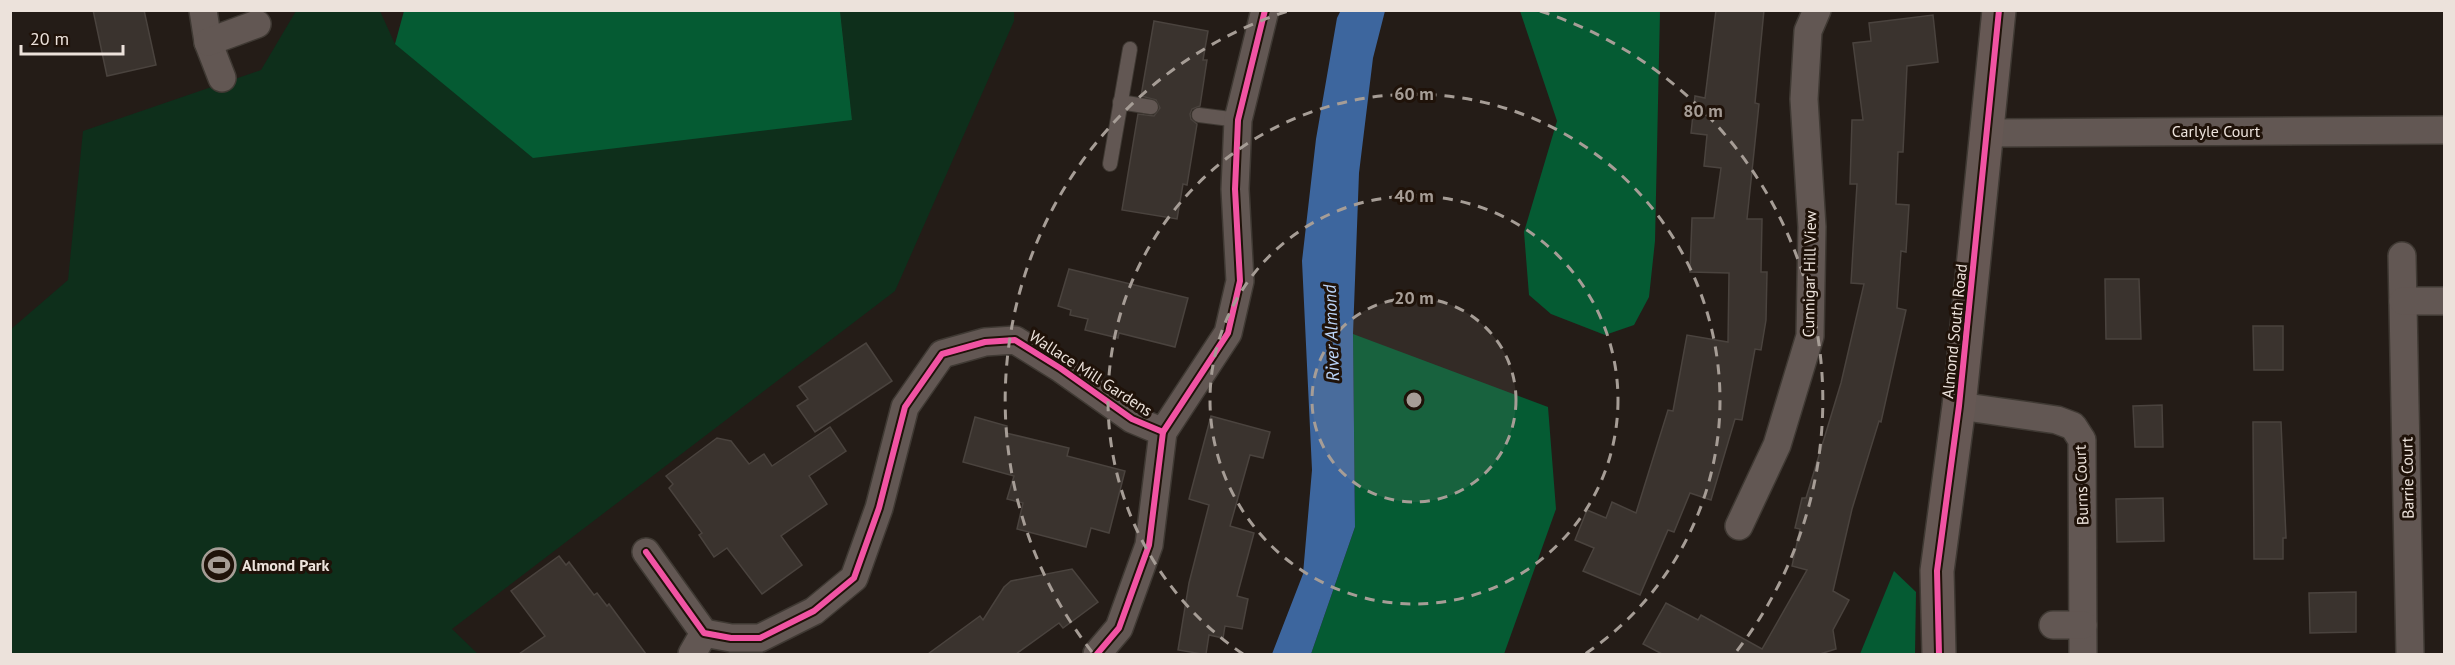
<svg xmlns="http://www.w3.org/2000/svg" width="2455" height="665" font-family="'PT Sans',sans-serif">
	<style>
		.green { fill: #0e2f1b }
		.forest { fill: #055b33 }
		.water { fill: #3d669e }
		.building { fill: #3a332e; stroke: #4a433e; stroke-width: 1.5 }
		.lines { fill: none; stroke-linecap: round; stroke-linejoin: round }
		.lane-casing { stroke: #3f3933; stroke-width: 16 }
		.street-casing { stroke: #3f3933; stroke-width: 30 }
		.secondary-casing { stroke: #3f3933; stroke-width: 36 }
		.lane { stroke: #625753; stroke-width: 14 }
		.street { stroke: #625753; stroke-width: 27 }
		.secondary { stroke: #665854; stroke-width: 33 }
		.cycleway-casing { stroke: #1f1209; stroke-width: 10 }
		.cycleway { stroke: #f153a3; stroke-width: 6 }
		.ring { fill: none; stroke: #a69d96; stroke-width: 3; stroke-dasharray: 10 8 }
		.labels { text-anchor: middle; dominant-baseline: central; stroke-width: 6; stroke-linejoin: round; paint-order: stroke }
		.street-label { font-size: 16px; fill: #ece2db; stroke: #1f1209 }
		.poi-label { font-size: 16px; font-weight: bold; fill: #ece2db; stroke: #1f1209; text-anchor: start }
		.water-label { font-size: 18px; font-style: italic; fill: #bbd4f8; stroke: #1f1209 }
		.centre { fill: #a69d96; stroke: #1f1209; stroke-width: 3 }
		.ring-label { font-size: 18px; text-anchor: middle; font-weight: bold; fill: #a69d96; stroke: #1f1209; stroke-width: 6; stroke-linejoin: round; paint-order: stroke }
	</style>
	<rect width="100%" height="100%" fill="#241c17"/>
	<polygon class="green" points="296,11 380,11 395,44 852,120 840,11 1014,11 1014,21 895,291 452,629 478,654 11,654 10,330 68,280 83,131 261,70"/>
	<g class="forest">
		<polygon points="404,11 840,11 852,120 533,158 395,44"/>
		<polygon points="1520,11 1660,11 1655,241 1649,297 1634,325 1605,335 1551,314 1529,295 1524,232 1557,121"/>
		<polygon points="1353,334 1548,407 1556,509 1504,654 1311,654 1355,527"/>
		<polygon points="1894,571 1916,592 1915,654 1860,654"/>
	</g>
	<polygon class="water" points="1341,10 1385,11 1373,58 1359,173 1353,334 1355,527 1311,654 1272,654 1303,574 1312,470 1302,261 1316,139 1337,18"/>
	<g class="building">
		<polygon points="93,10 144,10 156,65 107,76"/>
		<polygon points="1716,10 1764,10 1755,103 1759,104 1747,219 1762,219 1761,272 1767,272 1766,320 1761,350 1755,349 1742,420 1735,419 1711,500 1690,493 1674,532 1668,530 1640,595 1583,571 1594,548 1575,540 1587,510 1606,518 1612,502 1636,513 1668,410 1673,411 1687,335 1728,342 1729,273 1690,272 1692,218 1714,218 1721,168 1704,166 1707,135 1691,133 1695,96 1705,98"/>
		<polygon points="1933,15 1938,62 1907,66 1903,152 1898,152 1896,204 1909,205 1906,252 1901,251 1897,308 1906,310 1881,422 1879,421 1852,509 1833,591 1849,600 1833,630 1836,649 1820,654 1662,654 1643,644 1666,603 1698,620 1701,615 1762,649 1807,570 1792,566 1800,529 1795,528 1802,498 1806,498 1841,383 1864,284 1851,283 1857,184 1850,184 1852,120 1863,120 1853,43 1871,41 1869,23"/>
		<polygon points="1154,21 1208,31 1203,60 1207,60 1200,106 1192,109 1190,114 1191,119 1197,124 1187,185 1183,184 1177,219 1122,210 1138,114 1154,116 1160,108 1156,100 1141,96"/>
		<polygon points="1069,269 1188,298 1175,347 1119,333 1118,338 1085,330 1088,319 1070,315 1071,310 1058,306"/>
		<polygon points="2105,279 2139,279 2141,339 2106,339"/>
		<polygon points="2253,326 2283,326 2283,370 2254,370"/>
		<polygon points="866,343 892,381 815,432 797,406 808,399 799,387"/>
		<polygon points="2162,405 2163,447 2135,447 2133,406"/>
		<polygon points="1211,416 1270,432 1263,458 1250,455 1230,526 1254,533 1237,596 1248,599 1242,629 1225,626 1223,638 1209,635 1206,654 1202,654 1178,650 1189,583 1209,505 1189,499"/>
		<polygon points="975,417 1007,426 1006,433 1069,448 1067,456 1125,471 1109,533 1091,528 1086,547 1017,529 1023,503 1007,499 1014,476 963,462"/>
		<polygon points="2253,422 2281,422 2286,538 2283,538 2283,559 2254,559"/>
		<polygon points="830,427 846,451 809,476 827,504 781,536 802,565 762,594 727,548 714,557 699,535 702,533 669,488 673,484 666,476 717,438 731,441 749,464 764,454 772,466"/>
		<polygon points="2163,498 2164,541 2117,542 2116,499"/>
		<polygon points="559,556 566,565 569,562 594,595 597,593 607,606 609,604 646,654 519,654 545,636 511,591"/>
		<polygon points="1072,569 1098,602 1063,628 1059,623 1016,654 928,654 980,616 983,620 1004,587 1011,581"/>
		<polygon points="2356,592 2356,632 2310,633 2309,593"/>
	</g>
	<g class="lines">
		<defs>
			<g id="lane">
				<polyline points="1120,102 1151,107"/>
				<polyline points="1199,115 1238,120"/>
				<polyline points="1110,164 1130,49"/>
			</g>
			<g id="street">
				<polyline points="203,10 208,42 222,78"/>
				<polyline points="208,42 257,24"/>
				<polyline points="1988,133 2444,130"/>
				<polyline points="2402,256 2410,654"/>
				<polyline points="2403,301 2444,301"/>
				<polyline points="1959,406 2057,420 2073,426 2082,440 2083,654"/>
				<polyline points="1739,526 1777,445 1810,336 1812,227 1804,99 1808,31 1817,10"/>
				<polyline points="646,552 704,633 731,638 760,638 814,611 854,578 879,508 905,407 942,354 985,342 1015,340 1060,368 1132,419 1163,432"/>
				<polyline points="2053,625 2083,625"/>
				<polyline points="692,654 704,633"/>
				<polyline points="1097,654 1119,628 1149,545 1163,432 1228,333 1240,281 1235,189 1238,120 1265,10"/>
			</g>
			<polyline id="secondary" points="1939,654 1937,571 1959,406 1999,10"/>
		</defs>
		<use href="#lane" class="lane-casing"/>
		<use href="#street" class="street-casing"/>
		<use href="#secondary" class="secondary-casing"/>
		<use href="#lane" class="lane"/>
		<use href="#street" class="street"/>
		<use href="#secondary" class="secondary"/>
		<defs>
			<g id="cycleway">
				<polyline points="646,552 704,633 731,638 760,638 814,611 854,578 879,508 905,407 942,354 985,342 1015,340 1060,368 1132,419 1163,432"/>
				<polyline points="1097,654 1119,628 1149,545 1163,432 1228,333 1240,281 1235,189 1238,120 1265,10"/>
				<polyline points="1939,654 1937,571 1959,406 1999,10"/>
			</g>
		</defs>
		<use href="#cycleway" class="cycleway-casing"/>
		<use href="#cycleway" class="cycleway"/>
	</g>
	<circle cx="1414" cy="400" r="102" fill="#a69d96" fill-opacity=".12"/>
	<g class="ring">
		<circle cx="1414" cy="400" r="102"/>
		<circle cx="1414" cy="400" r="204"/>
		<path d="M1243 654A306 306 0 1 1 1585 654"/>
		<path d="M1092 652A409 409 0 0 1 1288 11M1540 11A409 409 0 0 1 1736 652"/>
	</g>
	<defs>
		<symbol id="stadium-ring" viewBox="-11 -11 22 22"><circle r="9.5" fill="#1f1209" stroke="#a69d96" stroke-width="1.5"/><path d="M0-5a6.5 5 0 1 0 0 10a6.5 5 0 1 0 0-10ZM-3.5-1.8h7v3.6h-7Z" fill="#a69d96"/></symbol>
	</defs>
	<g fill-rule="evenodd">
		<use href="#stadium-ring" x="200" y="546" width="38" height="38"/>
	</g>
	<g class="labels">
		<g class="street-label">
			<text x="2216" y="131">Carlyle Court</text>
			<text transform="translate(1809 274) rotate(-89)">Cunnigar Hill View</text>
			<text transform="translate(1954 331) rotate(-84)">Almond South Road</text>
			<text transform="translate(1091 373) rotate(33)">Wallace Mill Gardens</text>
			<text transform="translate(2407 478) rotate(-91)">Barrie Court</text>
			<text transform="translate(2081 485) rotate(-92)">Burns Court</text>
		</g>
		<g class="poi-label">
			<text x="242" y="565">Almond Park</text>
		</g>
		<g class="water-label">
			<text transform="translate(1331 333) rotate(-92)">River Almond</text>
		</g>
	</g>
	<circle cx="1414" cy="400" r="9" class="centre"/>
	<g class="ring-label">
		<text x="1414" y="100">60 m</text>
		<text x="1703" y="117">80 m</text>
		<text x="1414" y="202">40 m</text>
		<text x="1414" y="304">20 m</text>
	</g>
	<rect width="2455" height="665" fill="none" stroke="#ece2db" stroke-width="24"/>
	<path d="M21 45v9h102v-9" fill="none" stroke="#ece2db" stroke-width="3"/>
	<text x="30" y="45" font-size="18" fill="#ece2db" stroke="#1f1209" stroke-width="4.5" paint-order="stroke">20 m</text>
</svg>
